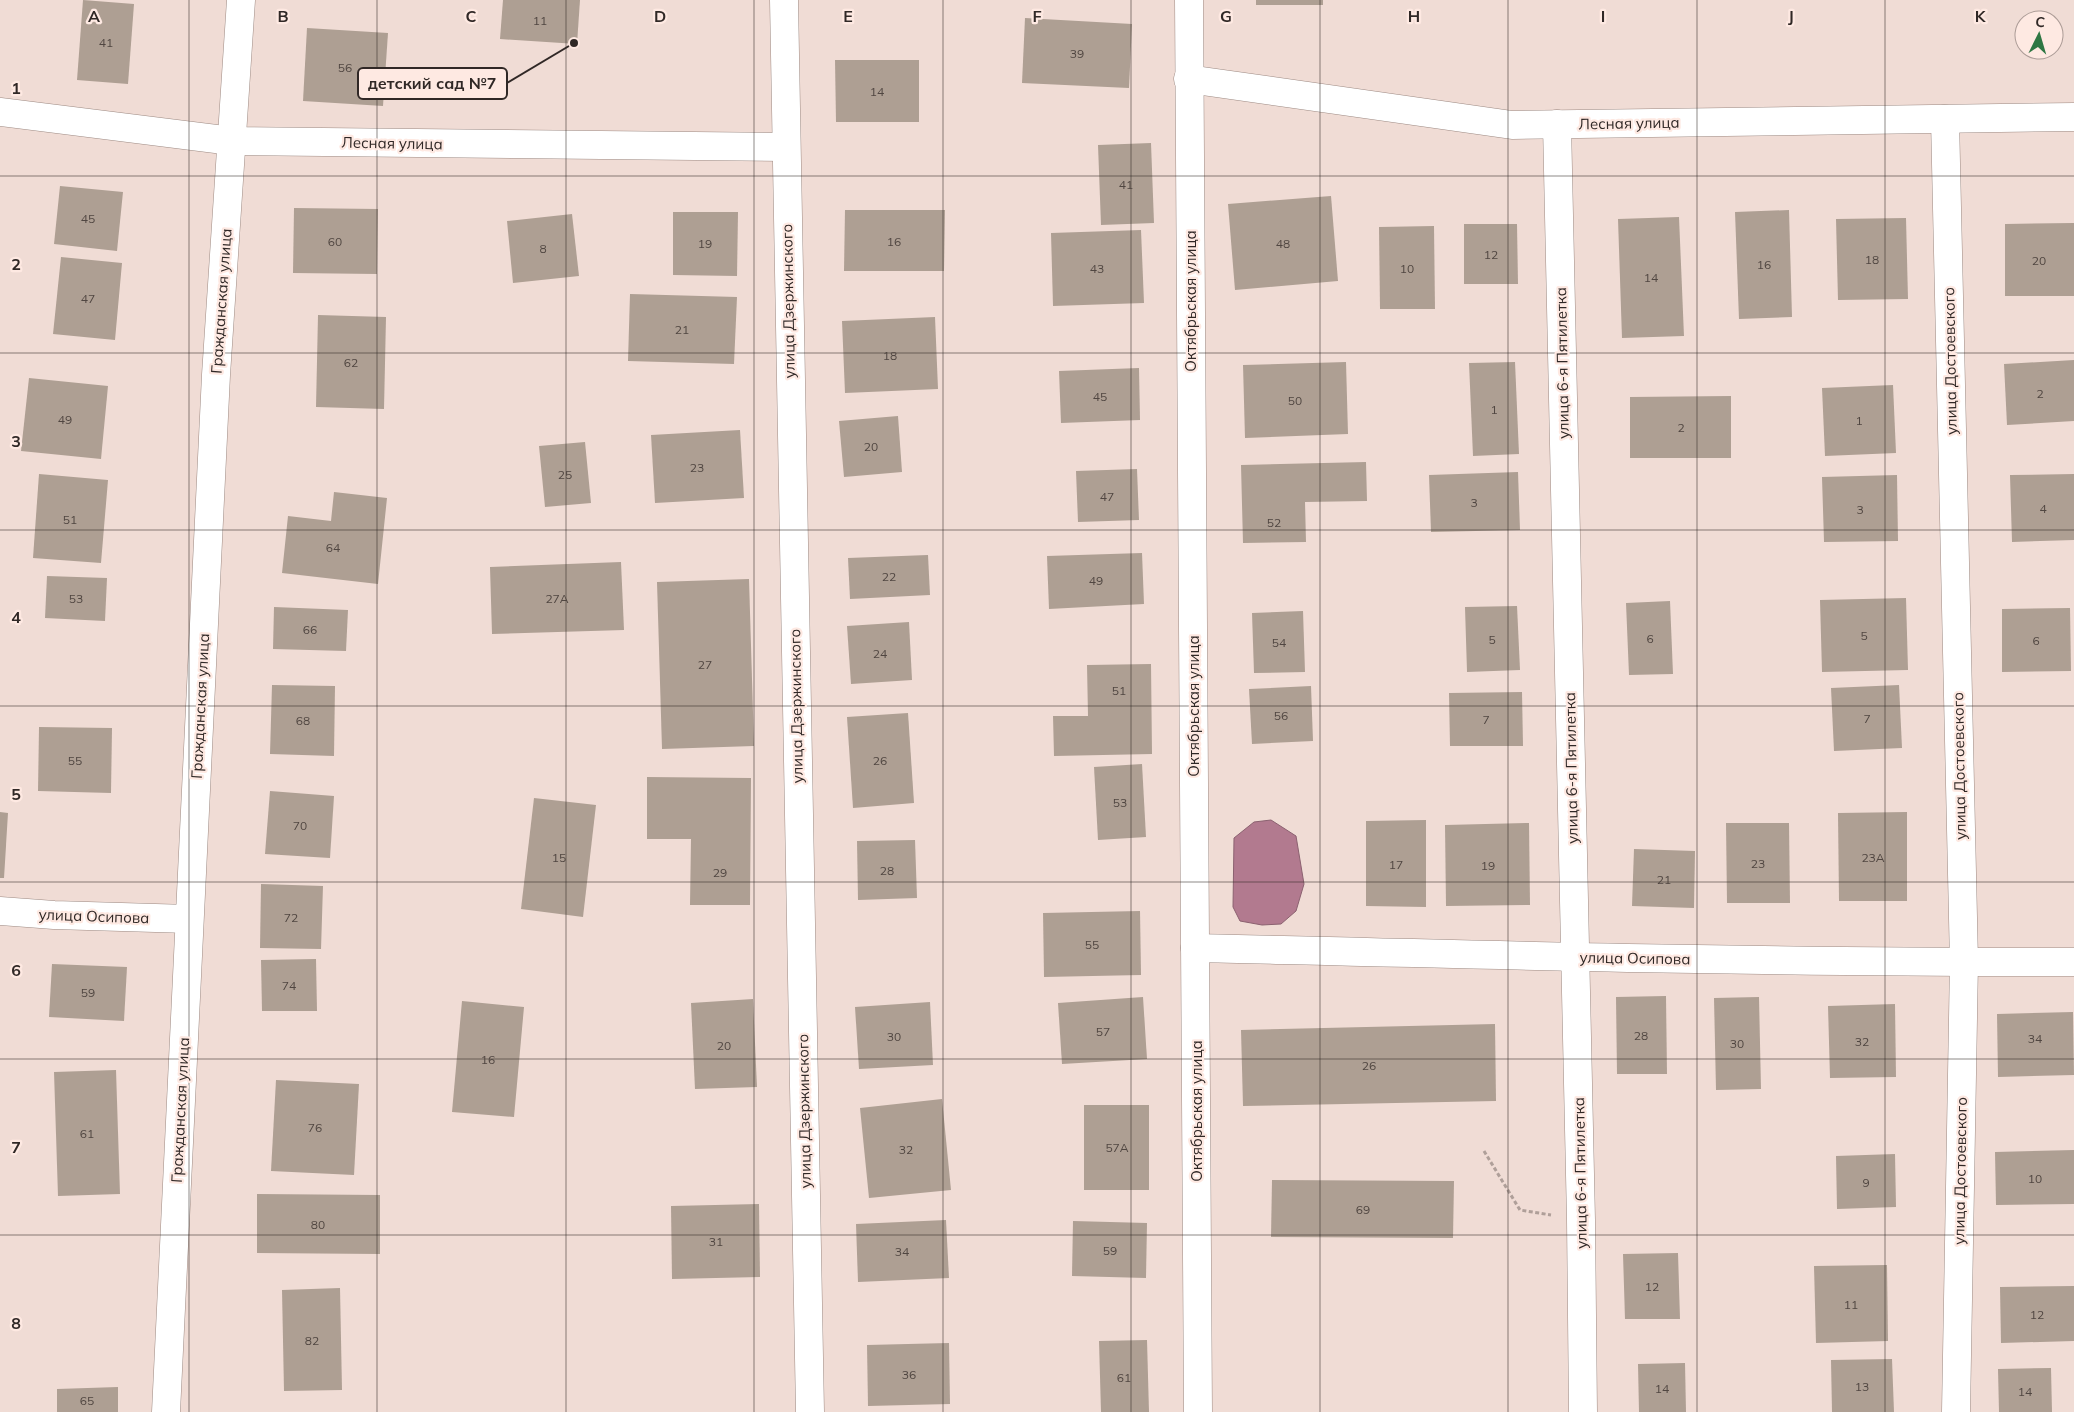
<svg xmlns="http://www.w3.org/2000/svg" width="2074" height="1412" font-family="Mulish,sans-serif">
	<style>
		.water { fill: #b27a8f; stroke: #8b6170 }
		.building { fill: #ae9f93 }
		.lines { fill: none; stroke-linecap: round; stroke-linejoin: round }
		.street-casing { stroke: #9d8a83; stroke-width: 29 }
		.secondary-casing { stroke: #9d8a83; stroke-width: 29 }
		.path { stroke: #af9f99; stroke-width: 3; stroke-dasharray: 4 2.5; stroke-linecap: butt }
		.street { stroke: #fff; stroke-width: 28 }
		.secondary { stroke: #fff; stroke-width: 28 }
		.grid { fill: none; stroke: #302826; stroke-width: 1; stroke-opacity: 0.55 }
		.labels { text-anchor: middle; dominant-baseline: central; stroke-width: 4.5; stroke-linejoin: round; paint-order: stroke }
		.number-label { font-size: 12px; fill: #504641 }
		.street-label { font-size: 15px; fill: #302826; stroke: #fee9e2 }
		.grid-label { font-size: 16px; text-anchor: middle; font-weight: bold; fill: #302826; stroke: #fee9e2; stroke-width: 4.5; stroke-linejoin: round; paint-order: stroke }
		.leader { fill: none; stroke: #302826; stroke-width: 2 }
		.callout-dot { fill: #302826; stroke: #fee9e2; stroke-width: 2 }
		.callout { fill: #fee9e2; stroke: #302826; stroke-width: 2 }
		.callout-label { font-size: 16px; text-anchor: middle; font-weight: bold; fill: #302826 }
	</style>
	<rect width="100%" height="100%" fill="#f0dcd5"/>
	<polygon class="water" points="1271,820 1296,836 1304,884 1296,911 1281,924 1262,925 1240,921 1233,907 1234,838 1254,822"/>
	<g class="building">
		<polygon points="83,0 134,4 128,84 77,80"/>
		<polygon points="503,0 580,0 577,44 500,39"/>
		<rect x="1256" y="0" width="67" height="5"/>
		<polygon points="1025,18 1132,24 1129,88 1022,83"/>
		<polygon points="307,28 388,33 383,106 303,101"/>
		<polygon points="835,60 919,60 919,122 836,122"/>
		<polygon points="1151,143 1154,223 1101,225 1098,145"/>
		<polygon points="60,186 123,192 117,251 54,244"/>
		<polygon points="1331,196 1338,281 1235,290 1228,204"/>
		<polygon points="294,208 378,209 377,274 293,273"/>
		<polygon points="845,210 945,210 944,271 844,271"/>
		<polygon points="1789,210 1792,317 1739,319 1735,212"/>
		<polygon points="673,212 738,212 737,276 673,275"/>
		<polygon points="572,214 579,276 513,283 507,221"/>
		<polygon points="1679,217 1684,336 1622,338 1618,219"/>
		<polygon points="1906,218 1908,299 1838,300 1836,219"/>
		<polygon points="2074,223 2074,296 2005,296 2005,224"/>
		<polygon points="1464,224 1517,224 1518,284 1464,284"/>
		<polygon points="1434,226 1435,309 1380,309 1379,227"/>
		<polygon points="1141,230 1144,303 1053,306 1051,233"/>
		<polygon points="61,257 122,263 115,340 53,334"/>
		<polygon points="630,294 737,297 734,364 628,361"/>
		<polygon points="318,315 386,317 384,409 316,407"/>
		<polygon points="935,317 938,389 845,393 842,321"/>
		<polygon points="2074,360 2074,421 2007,425 2004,364"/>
		<polygon points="1346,362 1348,434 1245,438 1243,365"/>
		<polygon points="1515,362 1519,454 1473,456 1469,363"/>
		<polygon points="1139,368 1140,420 1061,423 1059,371"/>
		<polygon points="29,378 108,386 101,459 21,451"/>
		<polygon points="1893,385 1896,453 1825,456 1822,388"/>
		<polygon points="1731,396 1731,458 1630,458 1630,397"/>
		<polygon points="898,416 902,472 844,477 839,421"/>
		<polygon points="740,430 744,498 655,503 651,435"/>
		<polygon points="585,442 591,503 545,507 539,446"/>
		<polygon points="1366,462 1367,501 1305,502 1306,542 1243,543 1241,465"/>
		<polygon points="1137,469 1139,520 1078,522 1076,471"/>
		<polygon points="1518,472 1520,530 1431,532 1429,475"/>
		<polygon points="39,474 108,480 101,563 33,558"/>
		<polygon points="2074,474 2074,540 2012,542 2010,475"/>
		<polygon points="1897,475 1898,541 1824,542 1822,477"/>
		<polygon points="334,492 387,498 378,584 282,573 288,516 331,521"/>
		<polygon points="1142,553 1144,604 1049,609 1047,556"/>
		<polygon points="928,555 930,595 850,599 848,558"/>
		<polygon points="621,562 624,630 492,634 490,567"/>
		<polygon points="47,576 107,578 105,621 45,618"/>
		<polygon points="749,579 754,746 662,749 657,582"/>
		<polygon points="1906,598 1908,670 1822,672 1820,600"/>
		<polygon points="1670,601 1673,674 1629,675 1626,603"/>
		<polygon points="1517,606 1520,670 1467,672 1465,607"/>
		<polygon points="274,607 348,610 346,651 273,649"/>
		<polygon points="2070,608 2071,671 2002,672 2002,609"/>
		<polygon points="1303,611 1305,672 1254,673 1252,613"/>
		<polygon points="909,622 912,680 851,684 847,626"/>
		<polygon points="1151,664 1152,754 1054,756 1053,716 1088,716 1087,665"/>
		<polygon points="272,685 335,686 334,756 270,754"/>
		<polygon points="1899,685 1902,748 1834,751 1831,688"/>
		<polygon points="1311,686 1313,741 1252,744 1249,689"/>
		<polygon points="1522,692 1523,746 1450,746 1449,693"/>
		<polygon points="908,713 914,803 853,808 847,717"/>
		<polygon points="39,727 112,728 111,793 38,791"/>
		<polygon points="1142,764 1146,837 1098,840 1094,767"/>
		<polygon points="647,777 751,778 750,905 690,905 691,839 647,839"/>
		<polygon points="270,791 334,796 330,858 265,854"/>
		<polygon points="534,798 596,805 583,917 521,909"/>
		<polygon points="0,812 8,813 4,878 0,878"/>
		<polygon points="1907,812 1907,901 1839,901 1838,813"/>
		<polygon points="1426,820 1426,907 1366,906 1366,821"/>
		<polygon points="1529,823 1530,905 1446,906 1445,825"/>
		<polygon points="1726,823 1789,823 1790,903 1727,903"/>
		<polygon points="915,840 917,898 858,900 857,841"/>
		<polygon points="1634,849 1695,851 1694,908 1632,906"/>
		<polygon points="261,884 323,886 321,949 260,948"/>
		<polygon points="1140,911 1141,975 1044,977 1043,913"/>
		<polygon points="316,959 317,1011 262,1011 261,960"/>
		<polygon points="52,964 127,967 124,1021 49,1017"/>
		<polygon points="1666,996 1667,1074 1617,1074 1616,997"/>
		<polygon points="1143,997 1147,1059 1062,1064 1058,1003"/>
		<polygon points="1759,997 1761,1089 1716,1090 1714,998"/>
		<polygon points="753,999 757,1087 695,1089 691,1003"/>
		<polygon points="462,1001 524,1007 514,1117 452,1112"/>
		<polygon points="930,1002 933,1065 859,1069 855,1007"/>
		<polygon points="1895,1004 1896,1077 1830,1078 1828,1006"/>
		<polygon points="2073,1012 2074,1075 1998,1077 1997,1014"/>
		<polygon points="1495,1024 1496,1101 1243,1106 1241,1030"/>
		<polygon points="116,1070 120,1194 58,1196 54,1072"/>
		<polygon points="276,1080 359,1084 354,1175 271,1171"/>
		<polygon points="942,1099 951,1190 869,1198 860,1108"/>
		<rect x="1084" y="1105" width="65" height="85"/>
		<polygon points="2074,1150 2074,1204 1996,1205 1995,1152"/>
		<polygon points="1895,1154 1896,1207 1837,1209 1836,1156"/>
		<polygon points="1272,1180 1454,1181 1453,1238 1271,1237"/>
		<polygon points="257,1194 380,1195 380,1254 257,1253"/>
		<polygon points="759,1204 760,1277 672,1279 671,1206"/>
		<polygon points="946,1220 949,1278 858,1282 856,1224"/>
		<polygon points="1073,1221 1147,1223 1146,1278 1072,1276"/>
		<polygon points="1678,1253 1680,1319 1625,1319 1623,1254"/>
		<polygon points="1887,1265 1888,1341 1816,1343 1814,1266"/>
		<polygon points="2074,1286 2074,1341 2001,1343 2000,1287"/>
		<polygon points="340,1288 342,1390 284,1391 282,1290"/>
		<polygon points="1147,1340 1149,1412 1101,1412 1099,1341"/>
		<polygon points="949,1343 950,1404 868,1406 867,1345"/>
		<polygon points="1892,1359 1894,1412 1832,1412 1831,1360"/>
		<polygon points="1685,1363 1686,1412 1639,1412 1638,1364"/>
		<polygon points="2051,1368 2052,1412 1999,1412 1998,1369"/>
		<polygon points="118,1387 118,1412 57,1412 57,1389"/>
	</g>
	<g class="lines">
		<defs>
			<g id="street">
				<polyline points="784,0 810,1412"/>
				<polyline points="1189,0 1198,1412"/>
				<polyline points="1188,79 1512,125 2074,117"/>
				<polyline points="0,112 232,141 785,147"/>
				<polyline points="1945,119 1964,962 1956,1412"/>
				<polyline points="1557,124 1581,1220 1583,1412"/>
				<polyline points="0,911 54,915 189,919"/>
				<path d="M1195,948c293,7 586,15 879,14"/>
			</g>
			<polyline id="secondary" points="166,1412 216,375 241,0"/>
		</defs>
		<use href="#street" class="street-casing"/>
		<use href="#secondary" class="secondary-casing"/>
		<polyline class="path" points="1484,1151 1520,1210 1551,1215"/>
		<use href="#street" class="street"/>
		<use href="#secondary" class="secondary"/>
	</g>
	<path class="grid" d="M189,0v1412M377,0v1412M566,0v1412M754,0v1412M943,0v1412M1131,0v1412M1320,0v1412M1508,0v1412M1697,0v1412M1885,0v1412M0,176h2074M0,353h2074M0,530h2074M0,706h2074M0,882h2074M0,1059h2074M0,1235h2074"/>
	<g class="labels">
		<g class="number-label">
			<text x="540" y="20">11</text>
			<text x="106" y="42">41</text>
			<text x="1077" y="53">39</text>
			<text x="345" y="67">56</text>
			<text x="877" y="91">14</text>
			<text x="1126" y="184">41</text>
			<text x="88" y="218">45</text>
			<text x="335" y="241">60</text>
			<text x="894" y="241">16</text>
			<text x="705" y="243">19</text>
			<text x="1283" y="243">48</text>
			<text x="543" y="248">8</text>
			<text x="1491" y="254">12</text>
			<text x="1872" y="259">18</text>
			<text x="2039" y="260">20</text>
			<text x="1764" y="264">16</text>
			<text x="1097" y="268">43</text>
			<text x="1407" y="268">10</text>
			<text x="1651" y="277">14</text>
			<text x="88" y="298">47</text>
			<text x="682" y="329">21</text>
			<text x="890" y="355">18</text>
			<text x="351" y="362">62</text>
			<text x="2040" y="393">2</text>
			<text x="1100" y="396">45</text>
			<text x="1295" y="400">50</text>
			<text x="1494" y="409">1</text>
			<text x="65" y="419">49</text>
			<text x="1859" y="420">1</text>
			<text x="1681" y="427">2</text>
			<text x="871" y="446">20</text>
			<text x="697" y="467">23</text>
			<text x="565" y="474">25</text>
			<text x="1107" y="496">47</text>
			<text x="1474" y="502">3</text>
			<text x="2043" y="508">4</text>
			<text x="1860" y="509">3</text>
			<text x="70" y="519">51</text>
			<text x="1274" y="522">52</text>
			<text x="333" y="547">64</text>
			<text x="889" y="576">22</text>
			<text x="1096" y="580">49</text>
			<text x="76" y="598">53</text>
			<text x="557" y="598">27А</text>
			<text x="310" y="629">66</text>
			<text x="1864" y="635">5</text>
			<text x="1650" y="638">6</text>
			<text x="1492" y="639">5</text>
			<text x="2036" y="640">6</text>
			<text x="1279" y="642">54</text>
			<text x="880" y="653">24</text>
			<text x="705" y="664">27</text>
			<text x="1119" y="690">51</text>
			<text x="1281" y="715">56</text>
			<text x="1867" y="718">7</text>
			<text x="1486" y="719">7</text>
			<text x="303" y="720">68</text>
			<text x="75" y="760">55</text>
			<text x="880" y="760">26</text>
			<text x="1120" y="802">53</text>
			<text x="300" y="825">70</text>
			<text x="559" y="857">15</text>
			<text x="1873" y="857">23А</text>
			<text x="1758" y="863">23</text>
			<text x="1396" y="864">17</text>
			<text x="1488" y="865">19</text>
			<text x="887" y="870">28</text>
			<text x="720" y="872">29</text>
			<text x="1664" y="879">21</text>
			<text x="291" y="917">72</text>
			<text x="1092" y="944">55</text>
			<text x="289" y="985">74</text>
			<text x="88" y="992">59</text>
			<text x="1103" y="1031">57</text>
			<text x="1641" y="1035">28</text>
			<text x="894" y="1036">30</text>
			<text x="2035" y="1038">34</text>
			<text x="1862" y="1041">32</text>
			<text x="1737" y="1043">30</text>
			<text x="724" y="1045">20</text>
			<text x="488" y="1059">16</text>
			<text x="1369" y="1065">26</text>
			<text x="315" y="1127">76</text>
			<text x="87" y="1133">61</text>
			<text x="1117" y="1147">57А</text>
			<text x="906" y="1149">32</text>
			<text x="2035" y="1178">10</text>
			<text x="1866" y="1182">9</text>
			<text x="1363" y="1209">69</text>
			<text x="318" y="1224">80</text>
			<text x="716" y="1241">31</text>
			<text x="1110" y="1250">59</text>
			<text x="902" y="1251">34</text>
			<text x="1652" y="1286">12</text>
			<text x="1851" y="1304">11</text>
			<text x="2037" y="1314">12</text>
			<text x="312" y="1340">82</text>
			<text x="909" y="1374">36</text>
			<text x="1124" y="1377">61</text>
			<text x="1862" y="1386">13</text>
			<text x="1662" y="1388">14</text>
			<text x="2025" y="1391">14</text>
			<text x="87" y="1400">65</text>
		</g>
		<g class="street-label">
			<text transform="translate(1629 123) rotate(-1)">Лесная улица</text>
			<text transform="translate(392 143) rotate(1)">Лесная улица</text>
			<text transform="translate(221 301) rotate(-86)">Гражданская улица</text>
			<text transform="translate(788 301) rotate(-91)">улица Дзержинского</text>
			<text transform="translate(1190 301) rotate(-90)">Октябрьская улица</text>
			<text transform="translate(1950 361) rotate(-91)">улица Достоевского</text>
			<text transform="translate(1562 363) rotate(-91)">улица 6-я Пятилетка</text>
			<text transform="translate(200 706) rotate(-87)">Гражданская улица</text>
			<text transform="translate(796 706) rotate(-91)">улица Дзержинского</text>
			<text transform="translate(1193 706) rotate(-90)">Октябрьская улица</text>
			<text transform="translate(1959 766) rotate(-91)">улица Достоевского</text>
			<text transform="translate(1571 768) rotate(-91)">улица 6-я Пятилетка</text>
			<text transform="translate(94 916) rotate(2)">улица Осипова</text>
			<text transform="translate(1635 958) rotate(1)">улица Осипова</text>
			<text transform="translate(180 1110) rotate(-87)">Гражданская улица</text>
			<text transform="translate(804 1111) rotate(-91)">улица Дзержинского</text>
			<text transform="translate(1196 1111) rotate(-90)">Октябрьская улица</text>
			<text transform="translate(1960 1171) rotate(-89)">улица Достоевского</text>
			<text transform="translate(1580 1173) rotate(-91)">улица 6-я Пятилетка</text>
		</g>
	</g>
	<g class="grid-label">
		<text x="94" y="22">A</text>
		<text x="283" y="22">B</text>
		<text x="471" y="22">C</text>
		<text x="660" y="22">D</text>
		<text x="848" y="22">E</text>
		<text x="1037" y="22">F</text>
		<text x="1226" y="22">G</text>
		<text x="1414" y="22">H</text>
		<text x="1603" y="22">I</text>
		<text x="1791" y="22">J</text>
		<text x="1980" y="22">K</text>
		<text x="16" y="94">1</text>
		<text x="16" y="270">2</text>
		<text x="16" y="447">3</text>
		<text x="16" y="623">4</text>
		<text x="16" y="800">5</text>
		<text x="16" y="976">6</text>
		<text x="16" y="1153">7</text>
		<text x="16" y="1329">8</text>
	</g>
	<path class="leader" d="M574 43L507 83"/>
	<circle class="callout-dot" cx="574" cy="43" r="5"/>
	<rect class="callout" x="358" y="68" width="149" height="31" rx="5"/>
	<g class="callout-label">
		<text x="432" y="89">детский сад №7</text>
	</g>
	<g transform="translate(2039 35) rotate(5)"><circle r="24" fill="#fee9e2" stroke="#ac9c97"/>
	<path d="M0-4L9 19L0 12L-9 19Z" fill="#2e7643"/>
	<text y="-8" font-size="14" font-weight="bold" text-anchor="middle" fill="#302826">С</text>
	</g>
</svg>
